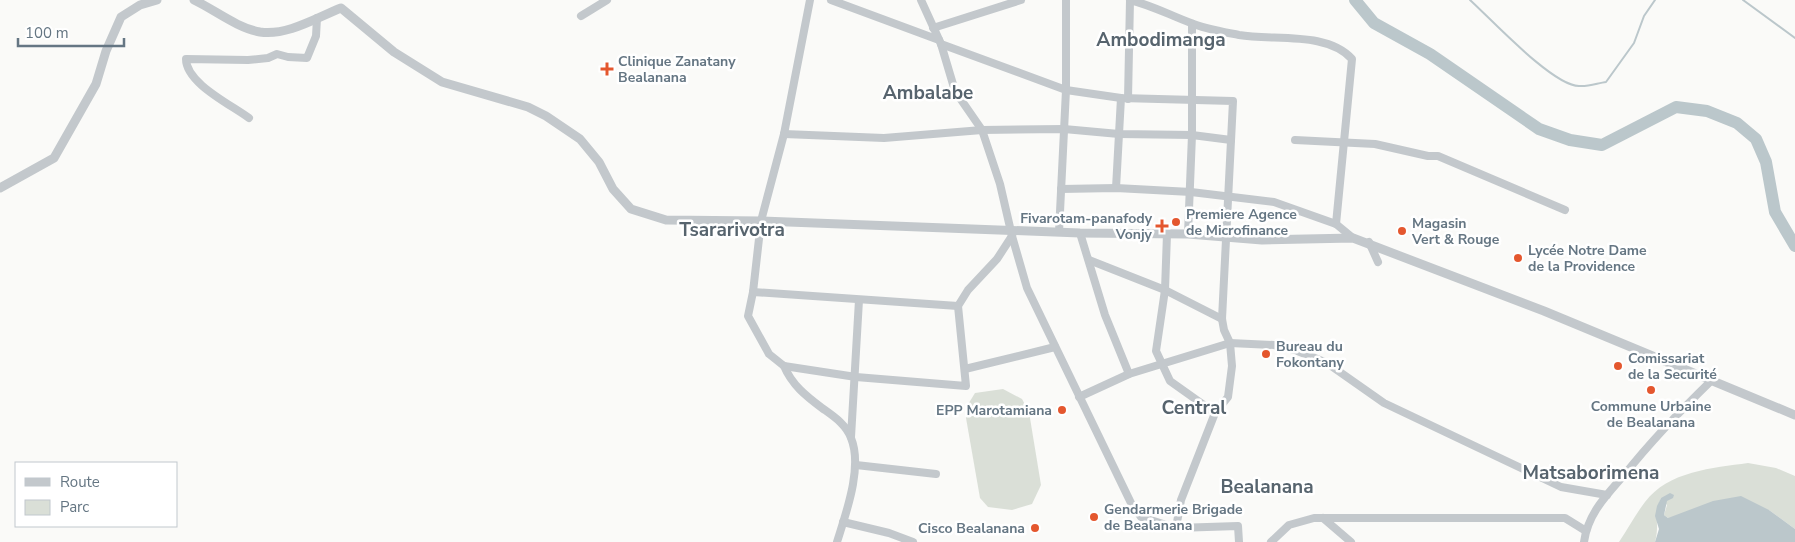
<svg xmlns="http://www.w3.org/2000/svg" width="1795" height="542" font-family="'Nunito Sans',sans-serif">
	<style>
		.green { fill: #dadfd7 }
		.water { fill: #bbc7cb }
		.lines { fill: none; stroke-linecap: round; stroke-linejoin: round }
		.stream { stroke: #bbc7cb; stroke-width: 2 }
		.river { stroke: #bbc7cb; stroke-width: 12 }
		.minor { stroke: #c3c8cc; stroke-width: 8 }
		.tertiary { stroke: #c3c8cc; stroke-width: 9 }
		.poi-dot { fill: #e4572e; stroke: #fff; stroke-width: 2 }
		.labels { text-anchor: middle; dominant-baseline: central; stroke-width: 5; stroke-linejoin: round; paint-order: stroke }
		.poi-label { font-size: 14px; font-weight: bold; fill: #657683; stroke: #fff; text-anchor: start }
		.district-label { font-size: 19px; font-weight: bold; fill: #57646e; stroke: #fff }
	</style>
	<rect width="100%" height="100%" fill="#fafaf8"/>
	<g class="green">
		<polygon points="1003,389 1022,399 1029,412 1041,485 1032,504 1012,510 988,507 980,498 966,418 967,406 975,393"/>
		<path d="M1748,463l28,5 19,8v53l-26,-19 -101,8 -4,-3 3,-10 -6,-7c-8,17 -1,27 -6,44h-36c9,-13 16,-27 26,-40 23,-31 68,-34 103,-39z"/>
	</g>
	<polygon class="water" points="1670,493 1674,495 1673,498 1667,501 1664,515 1668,518 1713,501 1741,496 1769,510 1795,529 1795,542 1655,542 1659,529 1655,516 1657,506 1661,498"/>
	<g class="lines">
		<g class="stream">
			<path d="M1470,0c21,19 83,86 109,86 9,1 19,-3 27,-4l28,-39 10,-27 11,-16"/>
			<polyline points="1743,0 1795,38"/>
		</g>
		<polyline class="river" points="1355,0 1374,23 1430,54 1539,129 1570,140 1602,145 1676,107 1707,111 1737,123 1756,139 1766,162 1775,212 1795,246"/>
		<g class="minor">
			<polyline points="810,0 784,134 761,221 753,292 748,316 769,354 784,366 856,377 966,386 958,306 968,290 997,259 1012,236"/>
			<polyline points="831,0 939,40"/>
			<polyline points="921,0 941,44 955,91 982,130 1000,184 1012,236 1027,288 1131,503 1141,517 1176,528 1238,526 1239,542"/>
			<path d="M1130,0c24,6 39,15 61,23 14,6 33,9 48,12 35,6 88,-4 113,24l-16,165"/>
			<polyline points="581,16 607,0"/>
			<polyline points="933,28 1021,0"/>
			<polyline points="941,44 1066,90 1121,98 1233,101 1222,319 1224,330 1230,343 1232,366 1228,397 1215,413 1181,500 1176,528"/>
			<polyline points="1128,99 1130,0"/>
			<path d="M249,118c-19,-14 -63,-35 -63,-59l62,1 20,-2 9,-4 11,3 19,1 9,-22 1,-18"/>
			<polyline points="784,134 884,138 982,130 1064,129 1119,134 1192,135 1231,140"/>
			<polyline points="1295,140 1375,144 1428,156 1438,156 1565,210"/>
			<polyline points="1116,188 1121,98"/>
			<polyline points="1061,189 1116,188 1191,192 1274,202 1336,224 1353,238"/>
			<polyline points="1059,232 1066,90 1066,0"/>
			<polyline points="1080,233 1105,315 1129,374"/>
			<polyline points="1167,234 1165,290 1156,351 1170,381 1215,413"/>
			<polyline points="1188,234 1192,135 1192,24"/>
			<polyline points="1369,242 1378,262"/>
			<polyline points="1089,260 1165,290 1222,319"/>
			<polyline points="753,292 958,306"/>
			<path d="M784,366c8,19 22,30 38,42 11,8 24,16 29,30 12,29 -5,75 -14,104"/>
			<polyline points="965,369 1055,347"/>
			<polyline points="1079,397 1129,374 1230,343 1274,345 1295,350 1327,363 1384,403 1561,487 1607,495"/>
			<polyline points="851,437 859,300"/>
			<polyline points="856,465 936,474"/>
			<polyline points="1323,518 1351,542"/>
			<polyline points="843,522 889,533 913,542"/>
			<polyline points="1271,542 1289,525 1314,518 1565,518 1586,531"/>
			<path d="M1584,542c4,-29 23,-47 41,-68 27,-34 56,-64 87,-94"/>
		</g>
		<g class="tertiary">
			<path d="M194,0c21,10 43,28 66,32 27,4 56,-14 81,-24l53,44 48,30 86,25 18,9 34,23 19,23 14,27 18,20 35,11 95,1 319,12 108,1 74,6 91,-2 191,73 251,104"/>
			<polyline points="0,188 54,158 96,84 106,51 121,17 140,5 157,0"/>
		</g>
	</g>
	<g class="poi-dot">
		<path d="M604.5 61.5h5v5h5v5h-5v5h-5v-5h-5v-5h5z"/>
		<circle cx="1176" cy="222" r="5"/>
		<path d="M1159.5 218.5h5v5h5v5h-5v5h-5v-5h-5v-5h5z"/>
		<circle cx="1402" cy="231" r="5"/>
		<circle cx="1518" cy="258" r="5"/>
		<circle cx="1266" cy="354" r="5"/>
		<circle cx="1618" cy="366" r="5"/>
		<circle cx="1651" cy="390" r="5"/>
		<circle cx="1062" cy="410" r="5"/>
		<circle cx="1094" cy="517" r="5"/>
		<circle cx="1035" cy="528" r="5"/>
	</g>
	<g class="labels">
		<g class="poi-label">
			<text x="618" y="61">Clinique Zanatany<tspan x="618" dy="16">Bealanana</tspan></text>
			<text x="1186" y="214">Premiere Agence<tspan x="1186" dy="16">de Microfinance</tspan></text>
			<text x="1152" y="218" text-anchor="end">Fivarotam-panafody<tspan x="1152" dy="16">Vonjy</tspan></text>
			<text x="1412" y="223">Magasin<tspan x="1412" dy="16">Vert &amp; Rouge</tspan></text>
			<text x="1528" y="250">Lycée Notre Dame<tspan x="1528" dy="16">de la Providence</tspan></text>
			<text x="1276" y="346">Bureau du<tspan x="1276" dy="16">Fokontany</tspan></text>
			<text x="1628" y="358">Comissariat<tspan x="1628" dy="16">de la Securité</tspan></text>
			<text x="1651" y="406" text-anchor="middle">Commune Urbaine<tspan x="1651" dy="16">de Bealanana</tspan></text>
			<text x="1052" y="410" text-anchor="end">EPP Marotamiana</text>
			<text x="1104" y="509">Gendarmerie Brigade<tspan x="1104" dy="16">de Bealanana</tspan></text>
			<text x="1025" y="528" text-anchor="end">Cisco Bealanana</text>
		</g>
		<g class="district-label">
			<text x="1161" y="40">Ambodimanga</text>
			<text x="928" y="93">Ambalabe</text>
			<text x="732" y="230">Tsararivotra</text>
			<text x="1194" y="408">Central</text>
			<text x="1591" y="473">Matsaborimena</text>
			<text x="1267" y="487">Bealanana</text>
		</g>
	</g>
	<rect x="15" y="462" width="162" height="65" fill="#ffffff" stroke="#c1c8cd"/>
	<rect x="25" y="478" width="25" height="8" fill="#c3c8cc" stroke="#c1c8cd"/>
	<text x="60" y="487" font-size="15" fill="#657683">Route</text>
	<rect x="25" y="500" width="25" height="15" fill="#dadfd7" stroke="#c1c8cd"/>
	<text x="60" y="512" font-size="15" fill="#657683">Parc</text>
	<path d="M18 38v8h106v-8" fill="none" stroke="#657683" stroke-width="2.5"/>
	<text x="25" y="38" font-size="15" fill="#657683" stroke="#ffffff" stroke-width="4" paint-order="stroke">100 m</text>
</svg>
